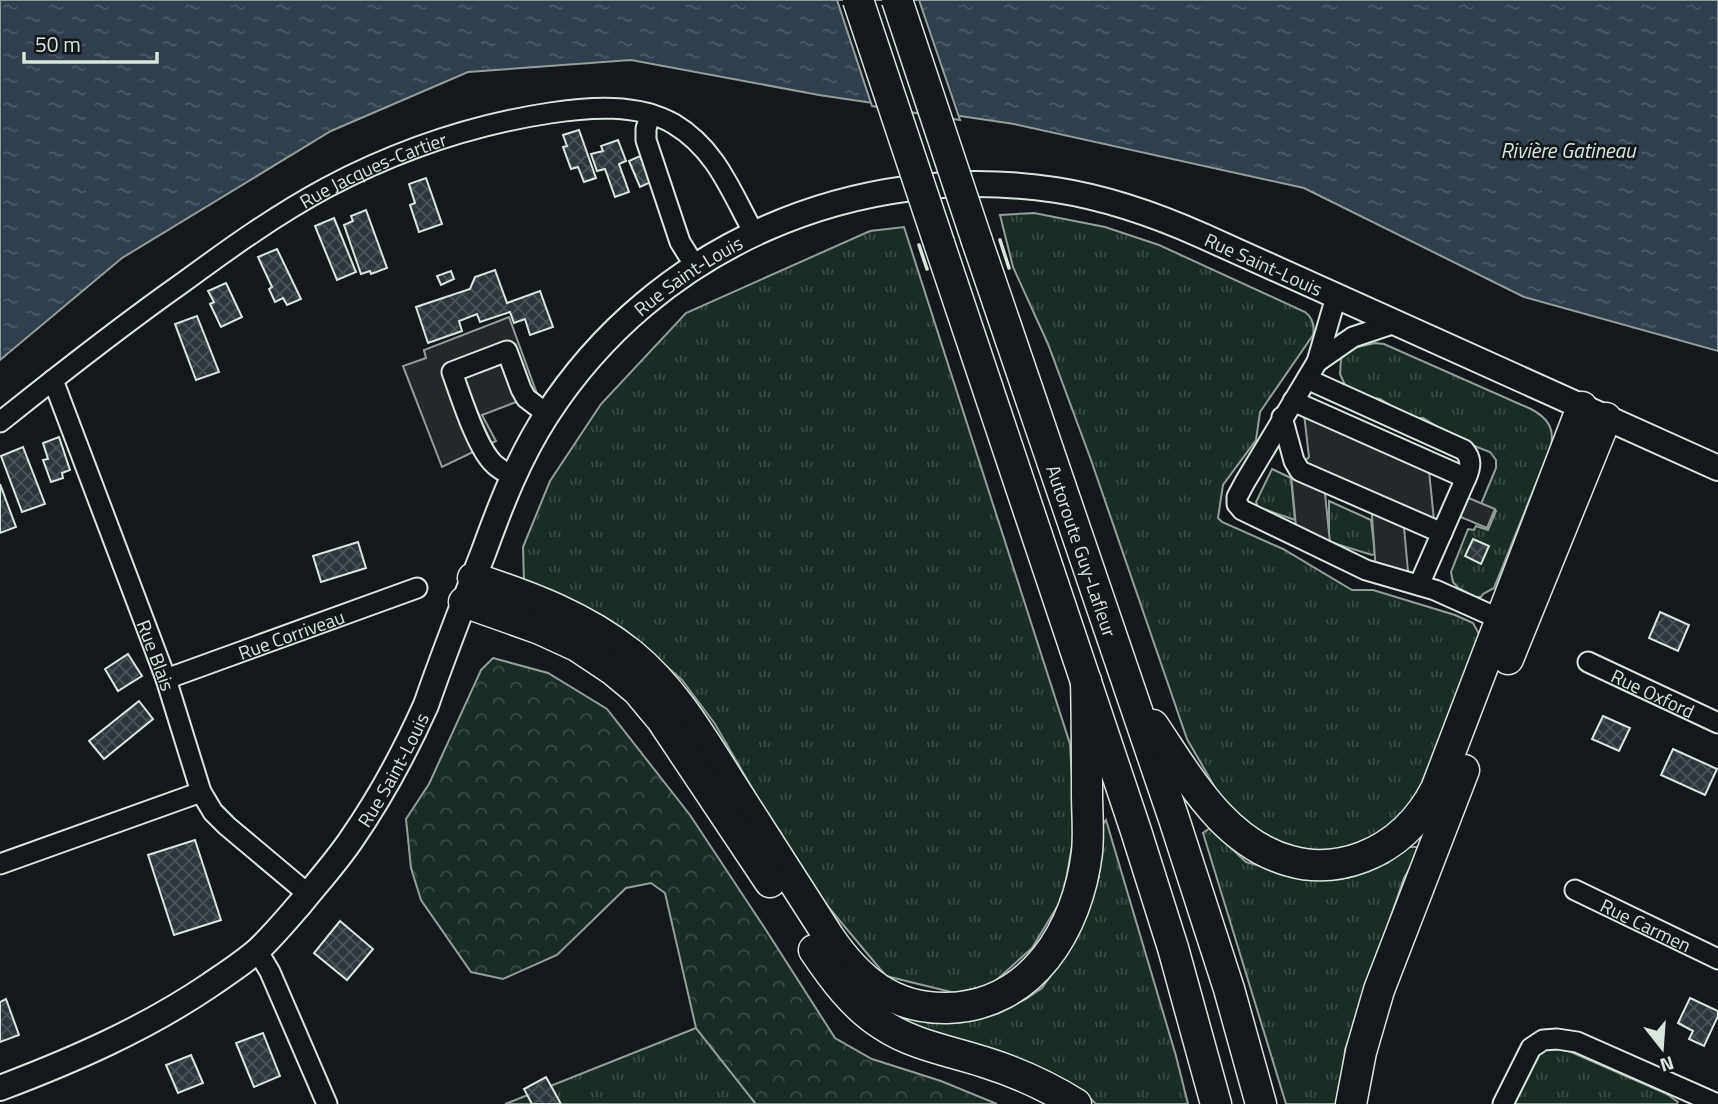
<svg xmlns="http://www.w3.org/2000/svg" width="1718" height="1104" font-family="'Titillium Web',sans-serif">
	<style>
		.grass { fill: url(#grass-tufts); stroke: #939e99; stroke-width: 2 }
		.forest { fill: url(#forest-crowns); stroke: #939e99; stroke-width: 2 }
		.parking { fill: #24282b; stroke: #939e99; stroke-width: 2 }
		.water { fill: url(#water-ripples); stroke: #939e99; stroke-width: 2 }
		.pier { fill: #14181c; stroke: #939e99; stroke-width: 2 }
		.building { fill: url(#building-cross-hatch); stroke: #d8e6dc; stroke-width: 2 }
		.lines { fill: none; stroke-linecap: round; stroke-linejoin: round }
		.minor-casing { stroke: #d8e6dc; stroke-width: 23 }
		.major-casing { stroke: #d8e6dc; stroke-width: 28 }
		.highway-casing { stroke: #d8e6dc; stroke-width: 33 }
		.minor { stroke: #14181c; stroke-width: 19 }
		.major { stroke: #14181c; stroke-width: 24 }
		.highway { stroke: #14181c; stroke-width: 30 }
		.highway-bridge-casing { stroke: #d8e6dc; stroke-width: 33; stroke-linecap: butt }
		.highway-bridge { stroke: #14181c; stroke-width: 30 }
		.wall { stroke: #d8e6dc; stroke-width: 3.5 }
		.labels { text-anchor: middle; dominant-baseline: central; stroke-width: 5; stroke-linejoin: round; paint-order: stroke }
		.street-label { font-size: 19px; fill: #d8e6dc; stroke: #14181c }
		.water-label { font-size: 21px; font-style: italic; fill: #d8e6dc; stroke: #14181c }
	</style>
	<defs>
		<pattern id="grass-tufts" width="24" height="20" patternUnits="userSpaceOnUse" patternTransform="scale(1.75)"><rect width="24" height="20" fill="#1a2d24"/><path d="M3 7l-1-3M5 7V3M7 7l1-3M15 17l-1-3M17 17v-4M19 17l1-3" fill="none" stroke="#3b4b43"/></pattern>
		<pattern id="forest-crowns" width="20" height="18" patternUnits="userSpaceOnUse" patternTransform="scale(1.75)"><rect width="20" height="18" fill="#1a2d24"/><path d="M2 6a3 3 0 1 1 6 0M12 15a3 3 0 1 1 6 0" fill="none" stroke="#3b4b43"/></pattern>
		<pattern id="water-ripples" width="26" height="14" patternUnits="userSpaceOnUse" patternTransform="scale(1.75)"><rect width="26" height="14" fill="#2f3f4d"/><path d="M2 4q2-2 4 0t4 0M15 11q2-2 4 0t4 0" fill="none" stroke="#4c5b66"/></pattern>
		<pattern id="building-cross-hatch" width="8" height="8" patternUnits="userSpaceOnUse" patternTransform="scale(1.75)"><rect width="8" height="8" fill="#2c363c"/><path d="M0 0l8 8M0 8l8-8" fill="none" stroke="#4a5358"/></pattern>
	</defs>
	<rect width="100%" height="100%" fill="#14181c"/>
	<g class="grass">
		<path d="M1034,213l71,14 54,18 146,67c8,6 10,13 8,23l-53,77 -4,28 -33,45 -5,33 4,4 61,27 69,41h21l82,25 18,8 6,11 -59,165 -33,40 -40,17 -58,-7 -17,-7 -47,-37 -38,-66 -96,-279 -43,-116 -35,-77 -13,-52z"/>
		<polygon points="904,227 1070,744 1075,829 1063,897 1032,948 991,985 955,993 886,976 804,878 715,724 682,680 626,631 539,594 524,581 523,547 550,481 601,404 686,313 870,231"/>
		<path d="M1375,343l9,1 147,65c15,8 24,18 20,37l-57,142 -11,6 -2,3h-5l-18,-9 -5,-6 -2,-10 17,-43 6,1 2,-4 12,4 8,-19 -15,-7 15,-36v-8l-6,-8 -31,-12 -36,-22h-12l-31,-19 -22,-4 -13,-10 -5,-11 1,-15 8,-10z"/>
		<polygon points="1272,469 1291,478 1295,520 1258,507 1256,502"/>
		<polygon points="1329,501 1371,520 1375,554 1372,555 1330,542 1329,538"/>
		<polygon points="1106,820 1176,1056 1188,1104 1096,1104 1087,1095 879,1018 856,984 945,1016 996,1014 1026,999 1042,988 1058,965 1099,877 1096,834"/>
		<polygon points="1210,828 1246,862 1296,876 1348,878 1388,863 1406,847 1422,847 1404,878 1345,1050 1341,1104 1286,1104 1203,833"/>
		<polygon points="696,1028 756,1104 505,1104"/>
		<polygon points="1548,1046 1571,1052 1667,1094 1678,1102 1677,1104 1513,1104 1535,1054"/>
	</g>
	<polygon class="forest" points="493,658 548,673 607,709 690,815 766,930 835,1038 872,1059 941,1081 997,1104 756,1104 696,1028 665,893 651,883 626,888 557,955 503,979 471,972 421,900 411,868 406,819 429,784 481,670"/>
	<g class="parking">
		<polygon points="509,317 537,394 482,415 496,441 442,467 403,366 426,358 424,350"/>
		<polygon points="1303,405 1428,461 1435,530 1403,516 1409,582 1376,572 1371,502 1324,483 1331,553 1297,537 1291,474 1309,457"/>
		<polygon points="1459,494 1495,509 1487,528 1451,513"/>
	</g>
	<polygon class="water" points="0,0 1718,0 1718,351 1524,297 1304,188 1014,124 819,95 631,60 468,72 331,131 122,258 0,360"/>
	<polygon class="pier" points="837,0 919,0 960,120 872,106"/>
	<g class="building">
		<polygon points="579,130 596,178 584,182 578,167 571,169 563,147 567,146 563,135"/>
		<polygon points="618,140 626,161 619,164 629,192 615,197 605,169 597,171 591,154 603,151 601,146"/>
		<polygon points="640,156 651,182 640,187 629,161"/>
		<polygon points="426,178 442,224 419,232 410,205 415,203 409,184"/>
		<polygon points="366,210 387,268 371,274 370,271 361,274 344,225 353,221 351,216"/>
		<polygon points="334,218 356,272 337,280 315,226"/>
		<polygon points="277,249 301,299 287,305 283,298 275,302 269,289 272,287 258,257"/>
		<polygon points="495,270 507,303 540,291 553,327 530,335 525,319 514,323 510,312 480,322 477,314 459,321 462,331 428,343 416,307 470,289 475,277"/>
		<polygon points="451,271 454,279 441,285 437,276"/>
		<polygon points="226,283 242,317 221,327 210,304 214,302 208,291"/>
		<polygon points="197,316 219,372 196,380 175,324"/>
		<polygon points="59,437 70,470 62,473 63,478 51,482 43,460 48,459 43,443"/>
		<polygon points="23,447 45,504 22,512 1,456"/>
		<polygon points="0,484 16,527 0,533"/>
		<polygon points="1473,539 1489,546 1481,564 1465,556"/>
		<polygon points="358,542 366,568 321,582 313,556"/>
		<polygon points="1660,612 1689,625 1678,651 1649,638"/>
		<polygon points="128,654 142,676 118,691 105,669"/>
		<polygon points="139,701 153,719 104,759 89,741"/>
		<polygon points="1603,716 1630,728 1619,751 1592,739"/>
		<polygon points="1673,749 1717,769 1705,795 1661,775"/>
		<polygon points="195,840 221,920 174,935 148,855"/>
		<polygon points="340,921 373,949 347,980 314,953"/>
		<polygon points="1690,998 1718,1011 1718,1016 1704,1046 1689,1039 1693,1031 1678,1023"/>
		<polygon points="6,999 19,1035 0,1042 0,1002"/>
		<polygon points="263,1033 280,1076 254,1087 236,1043"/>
		<polygon points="191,1055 203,1083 178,1093 166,1065"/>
		<polygon points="546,1077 561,1104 532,1104 524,1089"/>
	</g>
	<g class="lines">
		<defs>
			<g id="minor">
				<polyline points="650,114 646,129 646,140 680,242 695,266"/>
				<polyline points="1336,297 1317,362 1245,482 1237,497 1237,504 1242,510 1366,570 1435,590 1502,620"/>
				<polyline points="1317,362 1353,337 1395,323"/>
				<path id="s1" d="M53,380l113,299 35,113 12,20 14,14 81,68"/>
				<path d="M1293,401l173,77c5,-11 6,-19 -2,-28l-157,-71"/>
				<polyline points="1282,417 1294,461 1300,471 1442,533"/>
				<path id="s2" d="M0,422c60,-48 121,-96 185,-141 45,-33 91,-66 141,-93 70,-37 145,-63 224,-75 39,-6 88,-10 124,11 43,26 57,68 80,109"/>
				<path d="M513,477c-6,-4 -14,-8 -19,-13 -17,-15 -34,-70 -42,-92l55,-21 14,38 5,9 21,16"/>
				<polyline points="1419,585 1466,478"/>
				<path id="s3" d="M1588,662l130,61"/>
				<path id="s4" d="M166,679l251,-91"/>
				<polyline points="0,864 201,792"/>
				<path id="s5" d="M1575,890l143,69"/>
				<polyline points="257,950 270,972 327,1104"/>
				<polyline points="1503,1104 1531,1048 1543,1040 1557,1039 1577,1042 1717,1104"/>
			</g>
			<g id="major">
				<path id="s6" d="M0,1088c74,-28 145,-59 210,-103 16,-11 33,-22 48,-35 15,-14 29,-31 43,-47 17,-21 35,-41 50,-63 29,-42 54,-88 75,-135 18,-52 38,-103 58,-154 17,-47 35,-93 62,-135 110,-171 311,-256 510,-226 52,8 100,25 147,46l515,232"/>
			</g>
			<g id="highway">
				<path id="s7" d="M977,241l197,578 55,170 32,115"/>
				<polyline points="939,243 1136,831 1173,948 1216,1104"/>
				<path d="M473,578c56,18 112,39 158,76 43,35 71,84 100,130 33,51 65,102 98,153 29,43 64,72 118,71 85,-2 131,-79 140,-156 2,-20 0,-39 0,-59 0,-37 0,-75 -1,-112"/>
				<polyline points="464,602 540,629 577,646 613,670 637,690 662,720 770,882"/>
				<polyline points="1508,659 1606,418"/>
				<path d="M1153,725c36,53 71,118 137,136 24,7 49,5 73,-4 33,-13 57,-37 73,-68l146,-382"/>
				<path d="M814,950c19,28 40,57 69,75 30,20 67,26 101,37 32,10 63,24 92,42"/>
				<polyline points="1351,1104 1361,1052 1379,990 1464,770"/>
			</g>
		</defs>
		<use href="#minor" class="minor-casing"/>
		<use href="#major" class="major-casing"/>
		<use href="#highway" class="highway-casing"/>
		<use href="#minor" class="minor"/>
		<use href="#major" class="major"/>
		<use href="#highway" class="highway"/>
		<defs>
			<g id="highway-bridge">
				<polyline points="858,0 939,243"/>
				<polyline points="897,0 977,241"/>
			</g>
		</defs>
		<use href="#highway-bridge" class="highway-bridge-casing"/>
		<use href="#highway-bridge" class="highway-bridge"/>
		<g class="wall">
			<polyline points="1000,240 1009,268"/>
			<polyline points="919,245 927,269"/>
		</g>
	</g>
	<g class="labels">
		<g class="street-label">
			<text stroke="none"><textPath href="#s2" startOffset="452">Rue Jacques-Cartier</textPath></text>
			<text stroke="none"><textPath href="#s6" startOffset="1717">Rue Saint-Louis</textPath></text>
			<text stroke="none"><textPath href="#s6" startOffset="1108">Rue Saint-Louis</textPath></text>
			<text stroke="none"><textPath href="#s7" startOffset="327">Autoroute Guy-Lafleur</textPath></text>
			<text stroke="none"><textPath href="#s4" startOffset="133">Rue Corriveau</textPath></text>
			<text stroke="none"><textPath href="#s1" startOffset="294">Rue Blais</textPath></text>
			<text stroke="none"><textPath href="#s3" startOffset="72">Rue Oxford</textPath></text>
			<text stroke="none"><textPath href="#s6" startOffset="520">Rue Saint-Louis</textPath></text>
			<text stroke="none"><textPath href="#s5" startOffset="79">Rue Carmen</textPath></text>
		</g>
		<g class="water-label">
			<text x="1568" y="150">Rivière Gatineau</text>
		</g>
	</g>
	<g transform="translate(1662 1048) rotate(163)" stroke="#14181c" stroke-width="5" paint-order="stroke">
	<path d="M0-5L12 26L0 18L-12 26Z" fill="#d8e6dc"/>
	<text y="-10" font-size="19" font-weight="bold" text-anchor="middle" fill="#d8e6dc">N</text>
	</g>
	<path d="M24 52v10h133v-10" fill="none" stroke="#d8e6dc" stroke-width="3.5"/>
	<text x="35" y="52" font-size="21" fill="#d8e6dc" stroke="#14181c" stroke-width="5" paint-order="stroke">50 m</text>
</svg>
